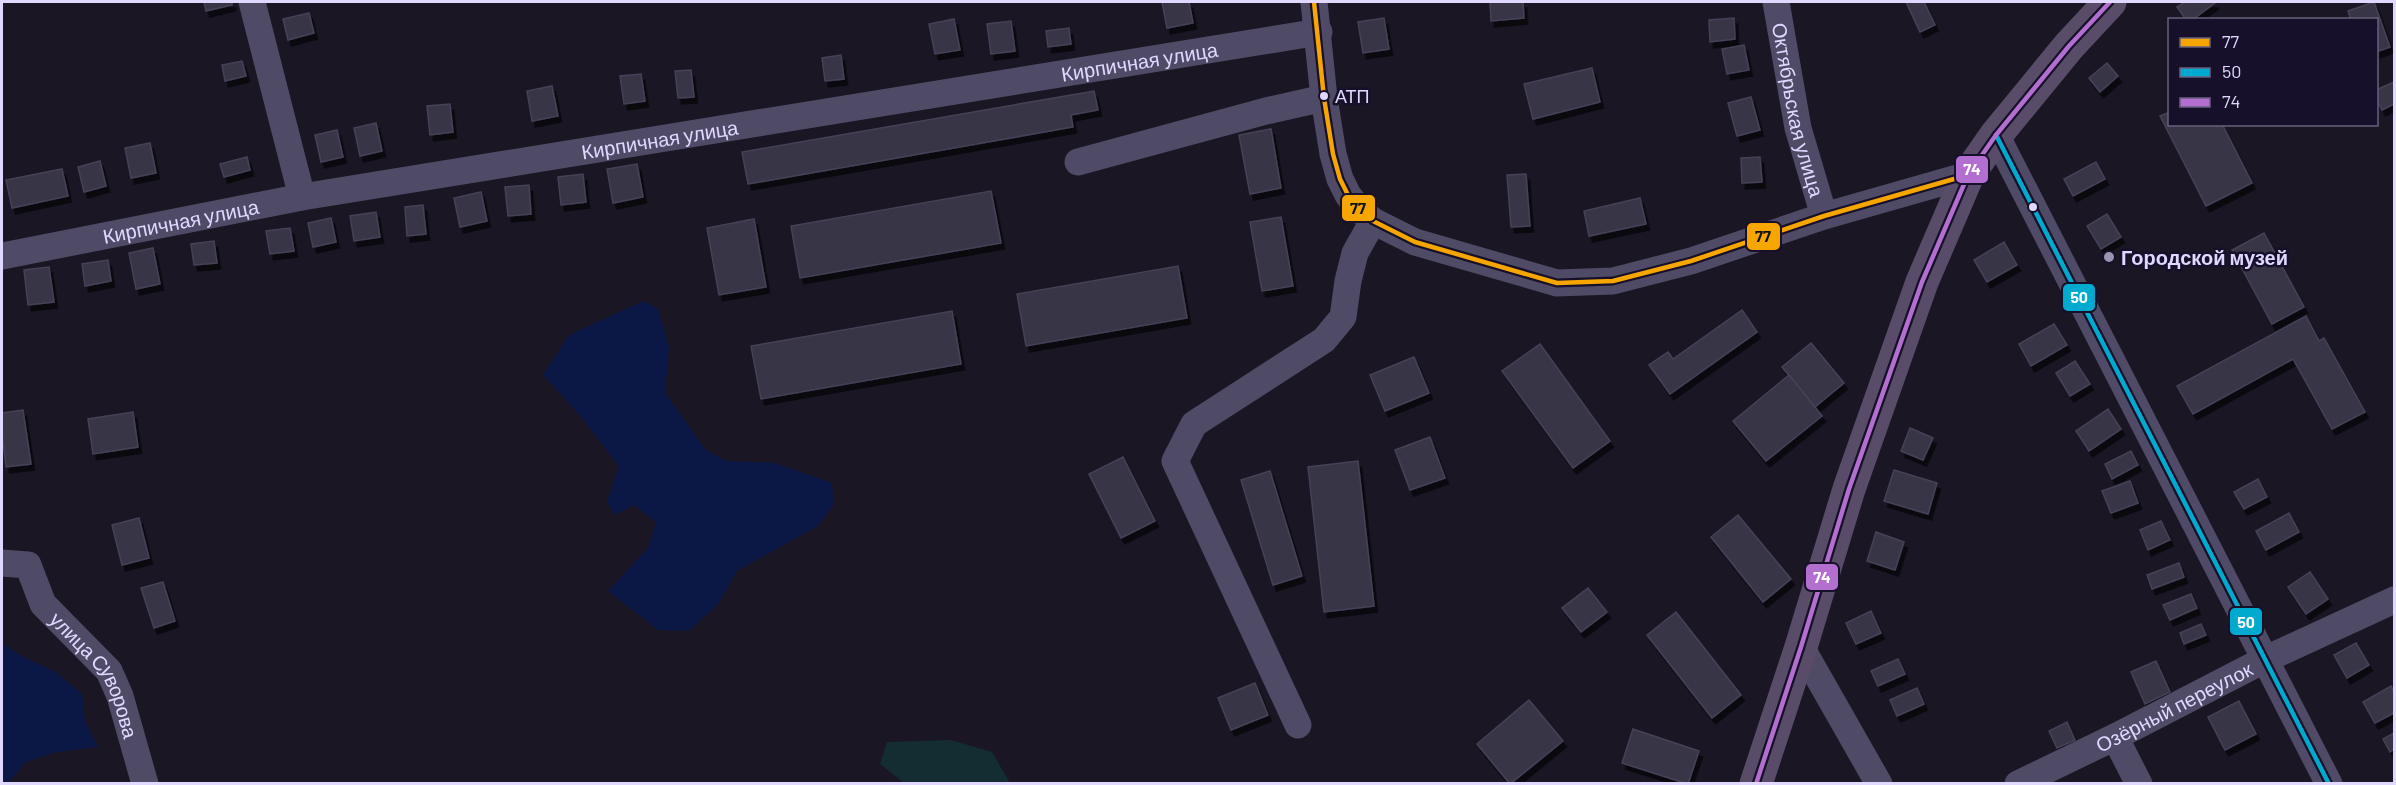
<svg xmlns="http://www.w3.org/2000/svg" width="2396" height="785" font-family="Barlow,sans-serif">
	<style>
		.green { fill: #132d32 }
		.water { fill: #0b1846 }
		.building { fill: #393446; stroke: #474157; stroke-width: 1.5; filter: url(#shadow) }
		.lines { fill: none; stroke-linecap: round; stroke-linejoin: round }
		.minor { stroke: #4f4a65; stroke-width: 27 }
		.major { stroke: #594c69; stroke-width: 33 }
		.bus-1-casing { stroke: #17102a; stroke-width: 9 }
		.bus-2-casing { stroke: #17102a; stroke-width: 9 }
		.bus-3-casing { stroke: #17102a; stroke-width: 9 }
		.bus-1 { stroke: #f7a600; stroke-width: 4.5 }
		.bus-2 { stroke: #00a9ce; stroke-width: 4.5 }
		.bus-3 { stroke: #b36fd0; stroke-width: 4.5 }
		.bus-dot { fill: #e1d8ff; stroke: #17102a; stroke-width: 2 }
		.poi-dot { fill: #9b94b2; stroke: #17102a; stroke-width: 2 }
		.labels { text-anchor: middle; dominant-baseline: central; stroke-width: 5; stroke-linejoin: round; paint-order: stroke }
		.bus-label { font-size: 18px; fill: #e1d8ff; stroke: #17102a; text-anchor: start }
		.street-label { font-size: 20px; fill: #e1d8ff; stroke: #17102a }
		.poi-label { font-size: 20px; font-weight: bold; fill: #e1d8ff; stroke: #17102a; text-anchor: start }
		.line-badge { stroke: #17102a; stroke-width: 2 }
		.badge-label { font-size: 16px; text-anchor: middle; font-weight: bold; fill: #fff }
		.pale-badge-label { font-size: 16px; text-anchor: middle; font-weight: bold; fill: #111 }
	</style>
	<defs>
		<filter id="shadow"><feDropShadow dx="3.5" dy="6" stdDeviation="0" flood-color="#0009"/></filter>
	</defs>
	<rect width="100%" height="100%" fill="#1a1624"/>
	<polygon class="green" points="951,740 992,752 1010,783 904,783 880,764 887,742"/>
	<g class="water">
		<polygon points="643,301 658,309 669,347 665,393 706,450 726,461 774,463 832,483 834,504 818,526 737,571 718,604 689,631 658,630 608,591 648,548 656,522 634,505 615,515 607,502 619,466 576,411 543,375 569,335"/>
		<polygon points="2,643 21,656 56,672 82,694 85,721 98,747 57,752 26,762 8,783 2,783"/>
	</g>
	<g class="building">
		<polygon points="204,2 232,2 232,5 206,11"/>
		<polygon points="1162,2 1189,2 1193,23 1167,28"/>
		<polygon points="1490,2 1523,2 1524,18 1491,21"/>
		<polygon points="1906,2 1924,2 1935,25 1920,32"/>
		<polygon points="2185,2 2214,2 2215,3 2192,20 2186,20 2177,7"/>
		<polygon points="2374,2 2390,47 2376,52 2376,20 2351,20 2348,11"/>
		<polygon points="309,13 314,33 288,40 283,19"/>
		<polygon points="1384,18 1389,49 1363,53 1358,22"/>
		<polygon points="1734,18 1735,39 1710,42 1709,20"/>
		<polygon points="954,19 960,50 935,54 929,24"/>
		<polygon points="1011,21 1015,51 991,54 987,24"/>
		<polygon points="1069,28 1071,44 1048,47 1046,31"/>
		<polygon points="1744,45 1749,70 1727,74 1722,49"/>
		<polygon points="841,55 844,79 825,81 822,58"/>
		<polygon points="242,61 246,76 225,81 222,65"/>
		<polygon points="2107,63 2118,76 2100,92 2089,78"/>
		<polygon points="1592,68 1600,102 1533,119 1524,84"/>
		<polygon points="691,70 694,97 678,98 675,71"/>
		<polygon points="641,74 645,101 624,104 620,76"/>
		<polygon points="2394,82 2394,104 2382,110 2376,98 2376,90"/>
		<polygon points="552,86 558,116 532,121 527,91"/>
		<polygon points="1094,91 1098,110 1071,115 1073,127 748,184 742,152"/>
		<polygon points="1751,97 1760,130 1737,136 1728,103"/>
		<polygon points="450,104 453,132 430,135 427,106"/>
		<polygon points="2170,112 2170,124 2222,124 2252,183 2206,206 2160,116"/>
		<polygon points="376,123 382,151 360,156 354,128"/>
		<polygon points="1271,129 1281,188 1250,194 1239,135"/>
		<polygon points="337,130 343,157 321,162 315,135"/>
		<polygon points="150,143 156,173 131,178 125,148"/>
		<polygon points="247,157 250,170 224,177 220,164"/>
		<polygon points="1760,157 1762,182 1742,183 1741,158"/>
		<polygon points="100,161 106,186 84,192 78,167"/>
		<polygon points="2096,162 2105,179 2073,196 2064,179"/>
		<polygon points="637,164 643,197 613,203 607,169"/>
		<polygon points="62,169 68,196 12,208 6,180"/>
		<polygon points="583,174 586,202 561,205 558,177"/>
		<polygon points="1526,174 1530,226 1511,227 1507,175"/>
		<polygon points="529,185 531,214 508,216 505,187"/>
		<polygon points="991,191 1001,243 800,278 791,226"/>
		<polygon points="481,192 487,221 460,227 454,198"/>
		<polygon points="1640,198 1646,224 1589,236 1584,211"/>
		<polygon points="423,205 426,234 407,236 405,207"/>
		<polygon points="376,212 380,237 354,241 350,216"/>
		<polygon points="2107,214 2121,237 2101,249 2087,226"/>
		<polygon points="1281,217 1293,286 1262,291 1250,222"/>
		<polygon points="331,218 336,242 313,247 308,223"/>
		<polygon points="754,219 766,287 719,295 707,228"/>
		<polygon points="290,228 294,251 270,254 266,231"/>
		<polygon points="2264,233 2304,307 2272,324 2232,250"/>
		<polygon points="214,241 217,263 194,265 191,244"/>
		<polygon points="2004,242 2017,265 1987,282 1974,260"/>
		<polygon points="153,248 160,284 136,289 129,253"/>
		<polygon points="108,260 111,281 85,286 82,264"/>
		<polygon points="1178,266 1187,318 1026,346 1017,294"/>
		<polygon points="49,267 54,302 28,305 24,270"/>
		<polygon points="1742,310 1757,332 1670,394 1649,365 1668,352 1673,359"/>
		<polygon points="952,311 961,364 761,399 751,346"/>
		<polygon points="2306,316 2319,341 2324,338 2365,412 2332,429 2293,359 2193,414 2177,386"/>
		<polygon points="2054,324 2067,345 2031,366 2019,344"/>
		<polygon points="1811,343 1844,383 1815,407 1782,367"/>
		<polygon points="1540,344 1610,441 1573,468 1502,371"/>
		<polygon points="1414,357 1429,393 1385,411 1370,375"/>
		<polygon points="2075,361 2090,384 2070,396 2056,373"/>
		<polygon points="1789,375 1822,416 1766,461 1733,421"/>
		<polygon points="2108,409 2121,429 2089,451 2076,431"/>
		<polygon points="23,410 31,464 6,467 2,433 2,413"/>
		<polygon points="133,412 138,447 93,454 88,419"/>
		<polygon points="1910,428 1933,438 1923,460 1901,451"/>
		<polygon points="1430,437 1445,478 1410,490 1395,450"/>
		<polygon points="2131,451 2138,465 2112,479 2105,464"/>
		<polygon points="1123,457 1155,521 1121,538 1089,474"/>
		<polygon points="1358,461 1374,606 1324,612 1308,467"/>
		<polygon points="1894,470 1937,483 1928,514 1884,501"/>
		<polygon points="1270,471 1302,576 1273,585 1241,480"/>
		<polygon points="2258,479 2267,497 2244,509 2234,492"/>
		<polygon points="2130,481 2138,503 2111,513 2102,491"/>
		<polygon points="2289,513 2299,532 2266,550 2256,531"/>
		<polygon points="1738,515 1791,579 1763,602 1711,537"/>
		<polygon points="139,518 149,558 122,565 112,525"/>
		<polygon points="2161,521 2170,540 2148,550 2140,530"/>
		<polygon points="1876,532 1904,542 1895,570 1867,561"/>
		<polygon points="2179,563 2184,577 2152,589 2147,575"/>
		<polygon points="2310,572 2328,599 2306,614 2288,587"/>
		<polygon points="163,582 175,621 154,628 141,588"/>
		<polygon points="1588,588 1607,612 1581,632 1562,608"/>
		<polygon points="2191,594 2197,608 2170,620 2163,605"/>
		<polygon points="1871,611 1881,633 1856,644 1846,623"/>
		<polygon points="1676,612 1741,695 1712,718 1647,635"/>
		<polygon points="2201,624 2206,635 2184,644 2180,633"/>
		<polygon points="2356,643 2369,665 2347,678 2334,655"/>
		<polygon points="1898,659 1905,674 1878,686 1871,671"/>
		<polygon points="2156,661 2170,692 2145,704 2131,672"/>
		<polygon points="1255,683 1268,715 1231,730 1218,698"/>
		<polygon points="2391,686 2394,692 2394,713 2375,723 2363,702"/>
		<polygon points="1917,688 1924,704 1897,716 1890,700"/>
		<polygon points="1529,700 1563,741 1510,784 1477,744"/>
		<polygon points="2239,701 2256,734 2225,750 2208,717"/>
		<polygon points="2067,722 2075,740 2057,748 2049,731"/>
		<polygon points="1633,729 1699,751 1688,784 1622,763"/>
		<polygon points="2394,733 2394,749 2390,752 2383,739"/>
	</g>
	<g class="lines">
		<g class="minor">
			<polyline points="252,2 302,197"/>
			<polyline points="1314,2 1324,98 1333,154 1340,179 1348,195 1360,210 1373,221 1415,242 1557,283 1613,281 1691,261 1824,216 1968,175"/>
			<path id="s1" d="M1776,2l22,126 26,88"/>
			<polyline points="1996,135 2329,784"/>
			<polyline points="1078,162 1266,111 1324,98"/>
			<path id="s2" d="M2,256l300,-59 1017,-165"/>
			<path id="s3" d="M2,563l26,2 15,39 66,67 11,25 25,88"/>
			<polyline points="1801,647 1879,784"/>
			<polyline points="1298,725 1175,461 1194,424 1324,340 1343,317 1348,281 1355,253 1373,221"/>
			<polyline points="2115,737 2139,784"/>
			<path id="s4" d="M2018,784l97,-47 149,-77 130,-60"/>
		</g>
		<polyline class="major" points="1756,784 1801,647 1849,489 1922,282 1968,175 1996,135 2069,46 2110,2"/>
		<defs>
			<polyline id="bus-1" points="1314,2 1324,98 1333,154 1340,179 1348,195 1360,210 1373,221 1415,242 1557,283 1613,281 1691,261 1824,216 1968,175"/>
			<polyline id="bus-2" points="1996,135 2329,784"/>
			<polyline id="bus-3" points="1756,784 1801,647 1849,489 1922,282 1968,175 1996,135 2069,46 2110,2"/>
		</defs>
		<use href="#bus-1" class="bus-1-casing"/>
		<use href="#bus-2" class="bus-2-casing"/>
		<use href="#bus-3" class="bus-3-casing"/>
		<use href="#bus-1" class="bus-1"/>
		<use href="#bus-2" class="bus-2"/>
		<use href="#bus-3" class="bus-3"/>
	</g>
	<g class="bus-dot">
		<circle cx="1324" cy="96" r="5"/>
		<circle cx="2033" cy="207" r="5"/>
	</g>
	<circle class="poi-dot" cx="2109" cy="257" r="6"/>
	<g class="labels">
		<g class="bus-label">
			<text x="1335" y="96">АТП</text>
		</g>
		<g class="street-label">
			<text stroke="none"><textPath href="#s2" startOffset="1154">Кирпичная улица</textPath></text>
			<text stroke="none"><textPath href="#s1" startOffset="110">Октябрьская улица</textPath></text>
			<text stroke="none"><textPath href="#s2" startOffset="668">Кирпичная улица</textPath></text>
			<text stroke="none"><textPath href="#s2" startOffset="182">Кирпичная улица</textPath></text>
			<text stroke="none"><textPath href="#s3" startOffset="158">улица Суворова</textPath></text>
			<text stroke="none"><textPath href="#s4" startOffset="174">Озёрный переулок</textPath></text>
		</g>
		<g class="poi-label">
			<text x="2121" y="257">Городской музей</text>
		</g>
	</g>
	<g class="line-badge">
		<rect x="1955" y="155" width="34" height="29" rx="6" fill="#b36fd0"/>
		<rect x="1341" y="194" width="35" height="28" rx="6" fill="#f7a600"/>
		<rect x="1746" y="222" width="35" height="29" rx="6" fill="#f7a600"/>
		<rect x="2062" y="283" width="34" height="29" rx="6" fill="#00a9ce"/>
		<rect x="1805" y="563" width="34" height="28" rx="6" fill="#b36fd0"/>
		<rect x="2229" y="607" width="34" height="29" rx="6" fill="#00a9ce"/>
	</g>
	<g class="badge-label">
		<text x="1972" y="175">74</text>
		<text x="2079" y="303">50</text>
		<text x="1822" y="583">74</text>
		<text x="2246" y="628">50</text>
	</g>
	<g class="pale-badge-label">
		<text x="1358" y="214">77</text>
		<text x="1763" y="242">77</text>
	</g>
	<rect width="2396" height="785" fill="none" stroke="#e1d8ff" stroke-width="6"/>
	<rect x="2168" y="18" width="210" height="108" fill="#17102a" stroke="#68607f" stroke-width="1.5"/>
	<rect x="2180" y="38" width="30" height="9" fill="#f7a600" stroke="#68607f" stroke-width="1.5"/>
	<text x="2222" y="48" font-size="18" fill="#e1d8ff">77</text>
	<rect x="2180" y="68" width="30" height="9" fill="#00a9ce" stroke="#68607f" stroke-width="1.5"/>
	<text x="2222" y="78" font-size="18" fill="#e1d8ff">50</text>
	<rect x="2180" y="98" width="30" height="9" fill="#b36fd0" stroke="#68607f" stroke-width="1.5"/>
	<text x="2222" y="108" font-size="18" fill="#e1d8ff">74</text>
</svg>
